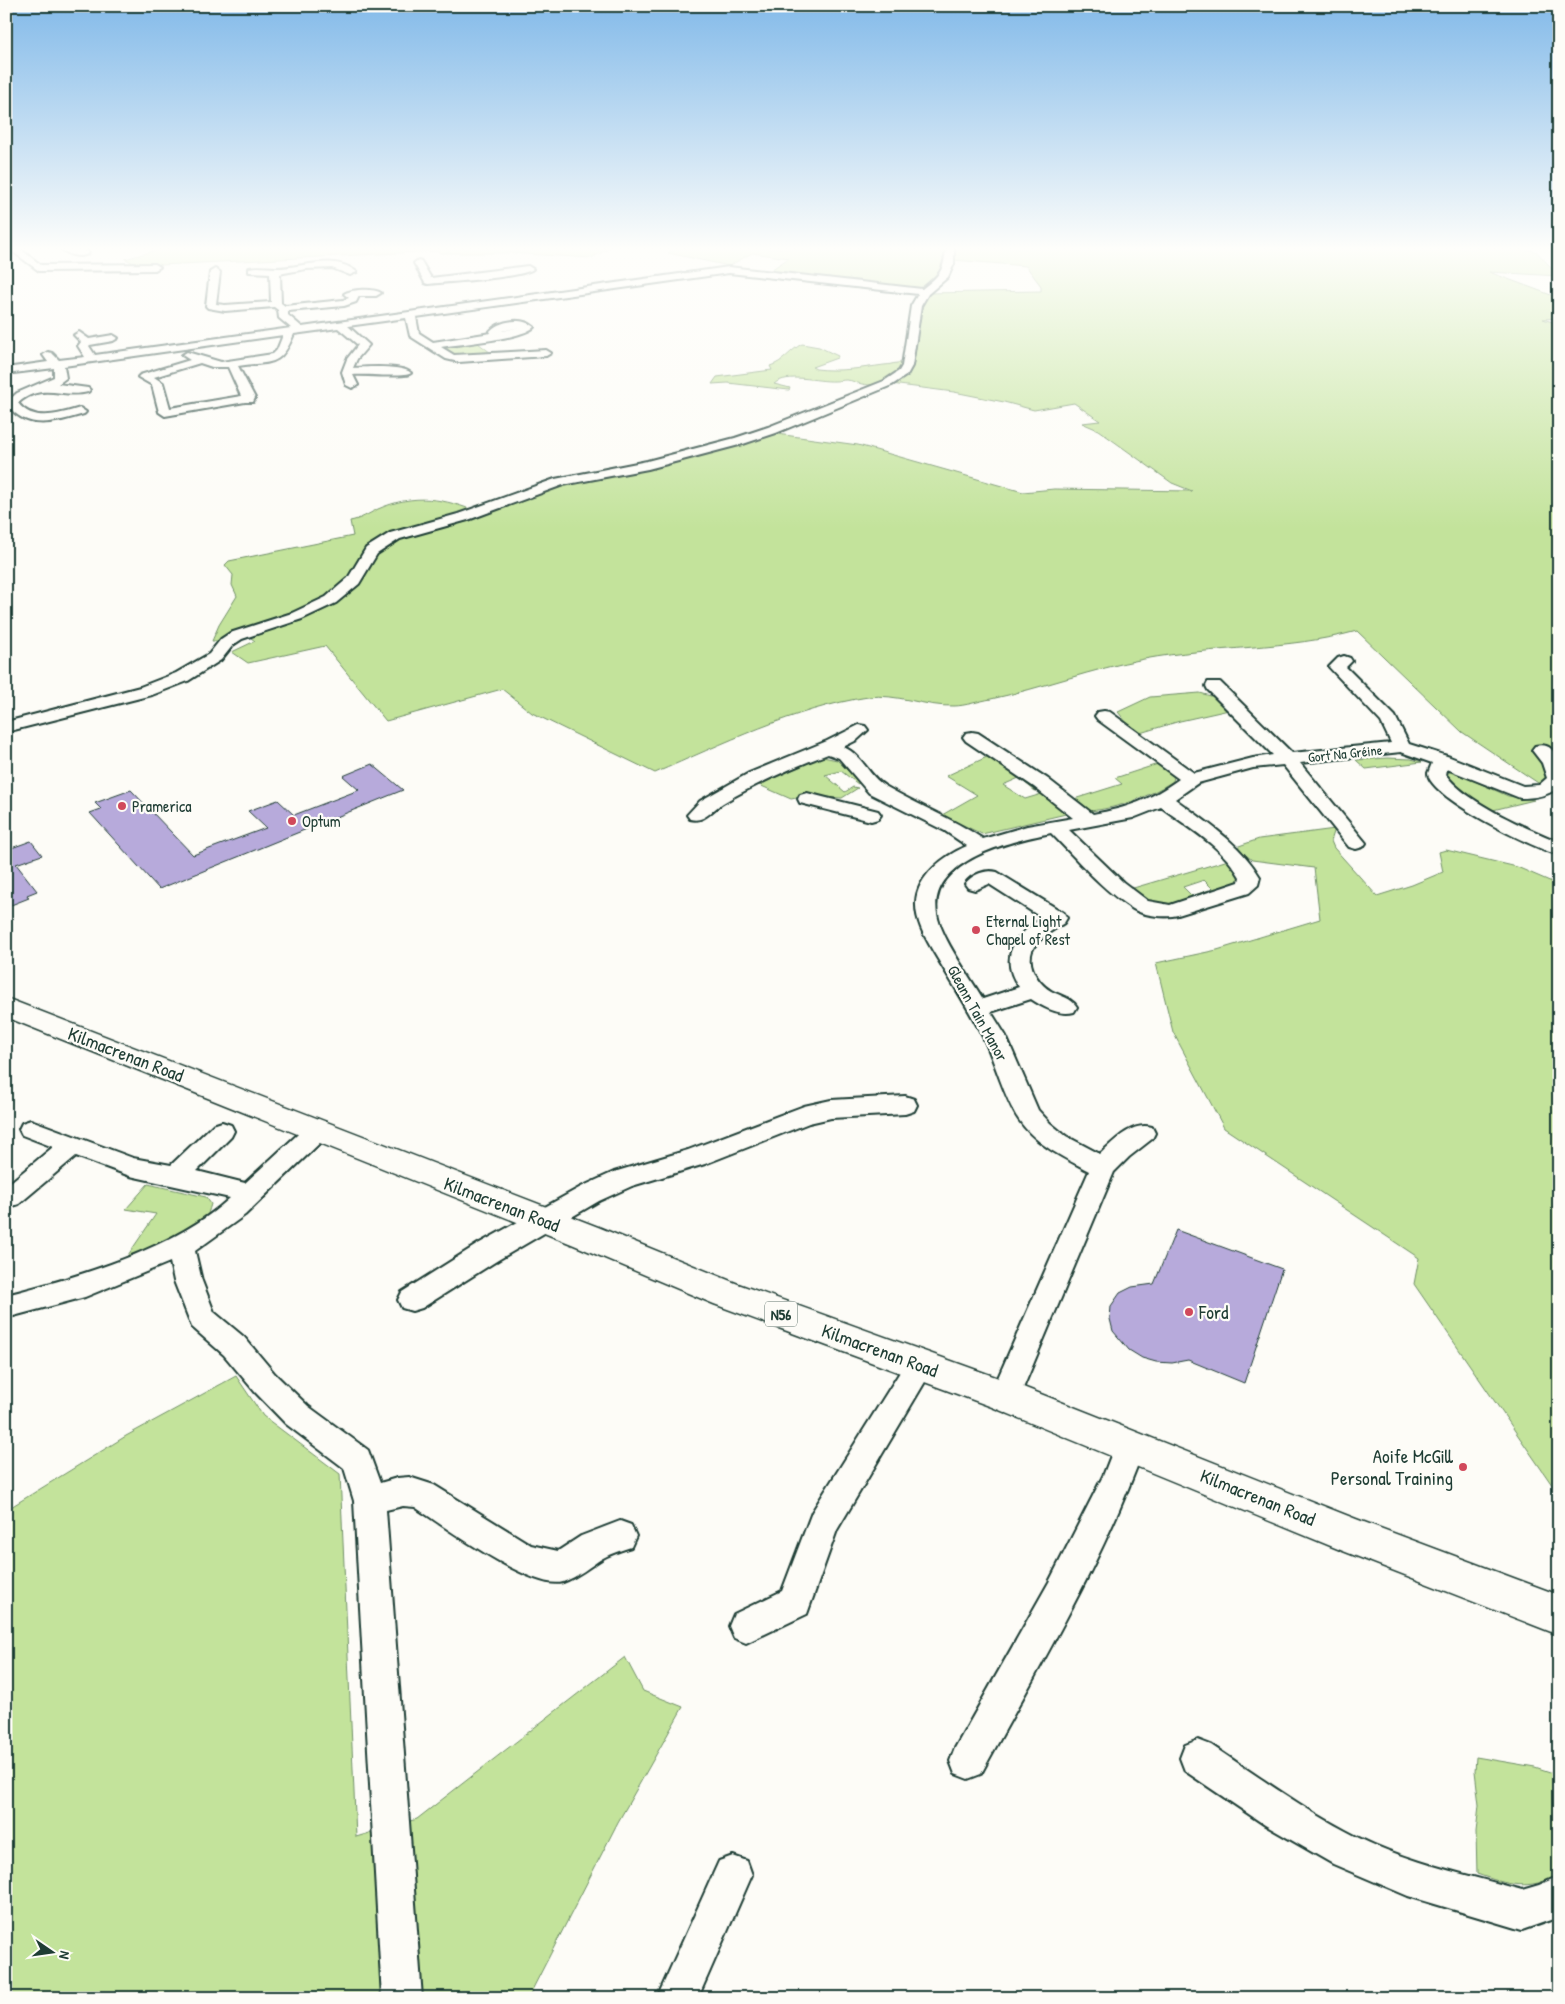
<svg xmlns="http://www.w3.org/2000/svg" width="1565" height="2004" font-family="'Patrick Hand',sans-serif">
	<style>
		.green { fill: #c3e39b; stroke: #719068 }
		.building { fill: #b7aadb; stroke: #1f3d34 }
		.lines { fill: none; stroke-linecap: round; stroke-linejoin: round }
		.minor-casing { stroke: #1f3d34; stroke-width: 4 }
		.major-casing { stroke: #1f3d34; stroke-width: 3 }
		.minor { fill: #fdfcf7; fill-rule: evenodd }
		.major { fill: #fdfcf7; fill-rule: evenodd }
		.poi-dot { fill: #d1495b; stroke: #fdfcf7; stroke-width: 2 }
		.labels { text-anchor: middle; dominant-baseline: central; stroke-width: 4.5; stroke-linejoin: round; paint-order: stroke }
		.far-street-label { font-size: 14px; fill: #1f3d34; stroke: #fdfcf7 }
		.shield { fill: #fdfcf7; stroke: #62766e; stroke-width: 1 }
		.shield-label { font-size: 15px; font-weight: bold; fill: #1f3d34 }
		.poi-label { font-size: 16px; fill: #1f3d34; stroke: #fdfcf7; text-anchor: start }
		.street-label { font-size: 16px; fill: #1f3d34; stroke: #fdfcf7 }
		.near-street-label { font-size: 19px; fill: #1f3d34; stroke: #fdfcf7 }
		.near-poi-label { font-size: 19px; fill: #1f3d34; stroke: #fdfcf7; text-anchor: start }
	</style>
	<rect width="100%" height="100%" fill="#fdfcf7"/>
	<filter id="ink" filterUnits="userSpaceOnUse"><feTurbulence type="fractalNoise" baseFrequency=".02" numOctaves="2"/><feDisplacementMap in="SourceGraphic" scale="10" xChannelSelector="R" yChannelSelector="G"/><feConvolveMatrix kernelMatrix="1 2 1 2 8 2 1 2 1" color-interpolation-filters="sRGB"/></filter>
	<g filter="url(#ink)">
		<g class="green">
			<polygon points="165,248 610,248 591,258 510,253 440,253 438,251 141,266 125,259"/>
			<polygon points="679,248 947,249 943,271 923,290 766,273 789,258 752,253 729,266 668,253"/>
			<path d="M954,248h551l31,3 23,25 -70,-4 70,26v20l-16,1 16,5v473l-97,-65 -105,-101c-69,19 -143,15 -213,28 -52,10 -102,29 -153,40 -12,2 -26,7 -37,7 -29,1 -58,-13 -86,-9 -73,11 -146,47 -213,76l-123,-60 -30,-24 -116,32 -61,-75 -77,17 -16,-11 23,-11 -8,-6 -25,6h-10l7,-16 18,-29 -5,-11 1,-10 -8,-10 4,-4 124,-25 -3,-15c11,-2 18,-7 28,-12 37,-16 66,-11 102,4l104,-35 137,-29 56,-15 81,11 165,47 31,-3 138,2 -20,-8 -74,-53 -16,-7 18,-2 -26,-18 -40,7 -30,-8 -50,-10 -63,-8 14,-8 10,-21 4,-38 8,-24 114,-2v-5l-15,-20 -73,-6z"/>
			<polygon points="474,340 495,356 457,357 441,346"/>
			<path d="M802,344l17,3 19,9 -1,2 -25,9 4,2c24,3 45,-1 68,-4 7,0 11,-3 19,-2 -8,16 -23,25 -41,21 -6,-1 -10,-4 -16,-4 -3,0 -7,1 -11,1 -18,1 -47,-9 -61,3l16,4 -1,2 -61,-7 -16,1 5,-7 55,-7 -2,-4c14,-4 20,-16 32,-22z"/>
			<polygon points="1200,693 1218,698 1229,710 1180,721 1140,733 1126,722 1118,712 1150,697"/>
			<polygon points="989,756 1040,789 1035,791 1019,778 1003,785 1025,799 1045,793 1070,813 982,834 942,815 977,795 946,776"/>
			<polygon points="823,757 837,760 859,782 858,784 841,771 825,775 845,792 853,787 858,788 842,798 807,796 791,799 757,784 811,759"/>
			<polygon points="1387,758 1411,759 1422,762 1366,769 1356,760"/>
			<path d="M1158,764l16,13 -1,4c-24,16 -54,27 -83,30l-16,-12 48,-15 -7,-6z"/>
			<path d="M1452,771l56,25 26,4 -41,10c-16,-10 -36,-20 -47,-36z"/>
			<polygon points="1335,829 1331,841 1334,848 1377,896 1412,885 1443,872 1439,852 1446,850 1517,867 1559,885 1559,1495 1414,1284 1419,1258 1224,1128 1173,1032 1156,963 1217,950 1320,919 1314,868 1252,860 1236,847 1259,839"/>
			<path d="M1232,859l12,14 -3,10 -25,9 -12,-12 -21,7 9,9 17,-6 3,3c-35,10 -51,21 -82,-4z"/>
			<path d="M148,1184l58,13 5,7c-2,6 -3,12 -7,17 -13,13 -60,30 -78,37l30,-44 -30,-5z"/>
			<polygon points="236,1376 263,1416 340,1474 356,1837 417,1819 625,1657 643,1691 683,1707 618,1822 528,1998 6,1998 6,1510 126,1436"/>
			<path d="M1476,1757l59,10 24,8v100c-31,16 -51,10 -82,-1l-1,-42 3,-27 -4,-34z"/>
		</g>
		<g class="building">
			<polygon points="372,764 403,790 159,889 90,813 101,809 95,803 131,790 193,855 266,828 248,811 278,800 294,815 359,790 343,776"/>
			<polygon points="31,841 42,855 16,864 37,891 27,895 29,898 6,907 6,850"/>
			<polygon points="1176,1230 1282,1269 1244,1383 1188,1360 1172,1363 1156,1362 1142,1358 1129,1350 1113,1331 1110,1319 1111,1306 1120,1293 1132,1287 1154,1284"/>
		</g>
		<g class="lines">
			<defs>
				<g id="minor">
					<polygon points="8,248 19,248 41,265 155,264 160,267 155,270 39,271"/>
					<path d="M60,248l25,2 4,3c-9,6 -21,2 -29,-5z"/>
					<path d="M946,248h8v16l-6,13 -20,17 -7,12 -9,60 -5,9 -15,10 -116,48 -33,11 -95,25 -85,16 -95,35 -68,19 -23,15 -18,30 -23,19 -34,16 -60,20 -9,6 -12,15 -33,21 -36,14 -146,37v-10l134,-35 36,-14 33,-19 12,-15 9,-6 62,-20 34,-16 22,-19 18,-30 24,-15 68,-19 97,-35 92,-18 88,-23 33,-11 116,-46 15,-10 3,-5 9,-60 7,-12 -189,-21 -313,44 3,16 14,9 58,-9 -1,-2c10,-11 33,-14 44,-4 -12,12 -74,17 -93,20l13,8 92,-5 5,3 -5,3 -87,6 -13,-3 -36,-23 -4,-18 -58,8 21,19 -12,14 -4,9c13,-1 50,-3 58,5 -5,5 -46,1 -58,2l5,10 -6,3 -6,-3 -4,-13 5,-13 11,-14 -20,-17 -44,6c-14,34 -22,27 -56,32l17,32 -2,4h-8l-80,14 -6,-4 -7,-27 -14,-8 2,-2 50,-15 -8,-5 5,-3 34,10 52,-8 4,-4 6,-15 -219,31 2,12 -8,6 30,4 2,2 -2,2c-26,7 -45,-11 -70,11 15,20 42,11 62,5l6,4 -2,2c-29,8 -58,18 -78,-11l11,-10 37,-16v-9l-48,6v-6l42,-6 -5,-7 5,-3 4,1 7,7 26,-3 -7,-11 3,-4 -7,-7 5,-3 10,7 24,-4 5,3 -5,3 -23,4 -1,1 6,9 196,-27 -12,-10 -1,-8 -4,-3 -49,4 -17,-3 -2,-2 4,-34 5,-3 5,3 -4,32 9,1 46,-3 -1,-29 -21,-1v-4c9,-2 18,0 27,0 27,0 57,-15 81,4l-7,3 -18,-7 -26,1 -22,4 -4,1 1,29 4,3 58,-6 6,-2 -5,-4c7,-5 30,-6 37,-1l-5,3h-17l-3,6 -12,4 -56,5v4l14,12 427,-60 193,22c18,-14 22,-18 24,-41zM520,327l-17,4h-1zM200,363l12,4h16l13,29 -71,12 -7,-25 -9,-6z"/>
					<path d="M418,260l3,1 10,17 97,-12 5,3c-11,9 -87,13 -105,15l-3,-1 -11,-20z"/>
					<path d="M1344,656l6,2 2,3 -6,6 49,49 14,28 41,13 73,29 16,-1 8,-7 -5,-15 -10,-13 3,-4c25,-6 24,24 24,41 -11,9 -25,11 -39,11l-73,-29 -1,6c21,28 80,53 113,67v13c-24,-6 -131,-58 -131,-82l4,-10 -31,-11 -101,11 66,80 -3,4 -7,2 -7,-2 -66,-82 -30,3 -55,15 -23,16c31,23 65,44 85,78l-2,8 -9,8 -71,22c-11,3 -34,1 -45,-6 -31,-19 -56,-50 -82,-76 -40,8 -123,27 -114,81 4,24 33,63 46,85l36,-12c-21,-30 -4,-52 23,-69l-53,-34 -14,6 -7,-2 -3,-4c7,-10 21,-15 32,-12l67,41 3,5 -3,5c-9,6 -21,12 -28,21 -13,16 0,38 15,47 9,5 21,7 26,16l-3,5c-15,4 -31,-5 -43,-13l-40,13 15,24 32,74 12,13 16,13 34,18c14,-13 32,-33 52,-27l3,6 -3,6 -23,18 -15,15 -98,233 -11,4 -11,-4 -4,-9 99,-225c-26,-14 -53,-26 -70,-51 -15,-22 -24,-59 -36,-83 -15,-30 -33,-57 -50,-86 -8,-14 -18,-31 -17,-49 1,-26 29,-47 51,-56l-22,-15 -76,-38 -30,-35 -11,-4c-37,14 -71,29 -105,49 -12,7 -18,20 -33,16l-3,-4 13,-14 49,-28 78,-32 32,-16 6,1 3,4 -11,10 -14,7c19,7 25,29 42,39 32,19 67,32 98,53l44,-13 46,-8 -39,-31 -68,-46 -3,-4 3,-4 6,-1 6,1 70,46 45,35c35,-6 57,-14 86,-35l-81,-59 -3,-4 3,-4 6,-1 6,1 84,61 59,-15 20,-3 -65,-65 -2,-4 2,-4h12l72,71 99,-10 -10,-21 -52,-55 9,-9zM1161,807c27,20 62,40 79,70l-1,5 -69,23 -22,-4 -25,-19 -54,-52 64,-12z"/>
					<polygon points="807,793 878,811 881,815 878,819 871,821 800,803 798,799 800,795"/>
					<polygon points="905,1096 914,1099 917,1105 914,1111 905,1114 831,1118 809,1123 705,1164 632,1186 599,1201 498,1260 422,1308 412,1311 402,1308 398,1300 402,1292 478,1244 581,1187 614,1172 688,1150 804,1106 831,1100"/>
					<path d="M31,1120l102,38 38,7 42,-40 9,-3 9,3 3,6 -3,6 -34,34 48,12 64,-59 9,-3 9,3 3,6 -3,6 -82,79 -50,36 7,30 12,31 30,25 31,37 33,32 60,44 12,33 17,-5 12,-1 25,8 97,60 27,6 23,-15 39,-15 11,4 5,11 -5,11c-9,3 -19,6 -28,11 -13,8 -25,19 -40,24 -30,9 -121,-57 -148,-75l-12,-1 -17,4 36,488h-40l-28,-497 -10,-33 -58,-44 -31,-32 -31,-37 -32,-28 -18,-46 -4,-19 -85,35 -79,21v-23c72,-18 169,-46 224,-97l-100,-22 -54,-20 -57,48 -9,3 -4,-1v-20l47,-39 -31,-12 -3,-6 3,-6z"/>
					<polygon points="920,1353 930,1356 935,1365 837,1530 807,1614 746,1643 734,1638 729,1626 734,1614 782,1591 812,1512 910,1356"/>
					<path d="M1130,1431l11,4 4,10c-41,115 -106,222 -164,329l-13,5 -13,-5 -5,-13 5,-13 94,-166 54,-106 16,-41z"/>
					<path d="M1198,1740l13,5c48,32 96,67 148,93 51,25 109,37 163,52l17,-5 20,-9v41l-37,13 -114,-34 -75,-32 -68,-39 -80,-54 -5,-13 5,-13z"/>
					<polygon points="733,1856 747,1861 752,1875 698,1998 657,1998 719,1861"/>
				</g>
				<polygon id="major" points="6,998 598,1227 738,1284 1018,1385 1356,1519 1559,1595 1559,1635 1338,1549 992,1407 714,1304 574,1245 6,1017"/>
			</defs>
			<use href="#minor" class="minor-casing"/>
			<use href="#major" class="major-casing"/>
			<use href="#minor" class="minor"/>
			<use href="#major" class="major"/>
		</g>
	</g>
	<linearGradient id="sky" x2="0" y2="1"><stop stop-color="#83bae9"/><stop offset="0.47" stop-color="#fefefb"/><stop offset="1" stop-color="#fefefb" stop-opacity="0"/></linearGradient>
	<rect width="1565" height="529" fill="url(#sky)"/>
	<g class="poi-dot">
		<circle cx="122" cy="806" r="5"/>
		<circle cx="292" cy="821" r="5"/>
		<circle cx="976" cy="930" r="5"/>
		<circle cx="1189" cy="1312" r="5"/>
		<circle cx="1463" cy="1467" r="5"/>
	</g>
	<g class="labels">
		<g class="far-street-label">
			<text transform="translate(1345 753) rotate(-6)">Gort Na Gréine</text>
		</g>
		<rect class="shield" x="765" y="1301.5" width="32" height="25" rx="4"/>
		<g class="shield-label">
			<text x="781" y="1314">N56</text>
		</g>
		<g class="poi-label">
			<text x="132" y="806">Pramerica</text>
			<text x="302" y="821">Optum</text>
			<text x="986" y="921">Eternal Light<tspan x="986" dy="18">Chapel of Rest</tspan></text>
		</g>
		<g class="street-label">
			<text transform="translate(978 1013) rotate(61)">Gleann Tain Manor</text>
		</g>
		<g class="near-street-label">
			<text transform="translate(126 1054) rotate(21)">Kilmacrenan Road</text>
			<text transform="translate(502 1204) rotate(21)">Kilmacrenan Road</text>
			<text transform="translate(880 1350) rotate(20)">Kilmacrenan Road</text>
			<text transform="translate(1258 1497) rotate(22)">Kilmacrenan Road</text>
		</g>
		<g class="near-poi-label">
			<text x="1199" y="1312">Ford</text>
			<text x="1453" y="1456" text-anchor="end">Aoife McGill<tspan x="1453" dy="22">Personal Training</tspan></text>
		</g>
	</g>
	<rect width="1565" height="2004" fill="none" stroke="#fdfcf7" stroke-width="25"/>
	<rect x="12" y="12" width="1540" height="1979" fill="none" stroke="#1f3d34" stroke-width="2" filter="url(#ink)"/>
	<g transform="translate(52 1952) rotate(103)" stroke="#fdfcf7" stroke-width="4" paint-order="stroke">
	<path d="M0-4L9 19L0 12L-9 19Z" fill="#1f3d34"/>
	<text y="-8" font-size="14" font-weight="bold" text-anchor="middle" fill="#1f3d34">N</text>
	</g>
</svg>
